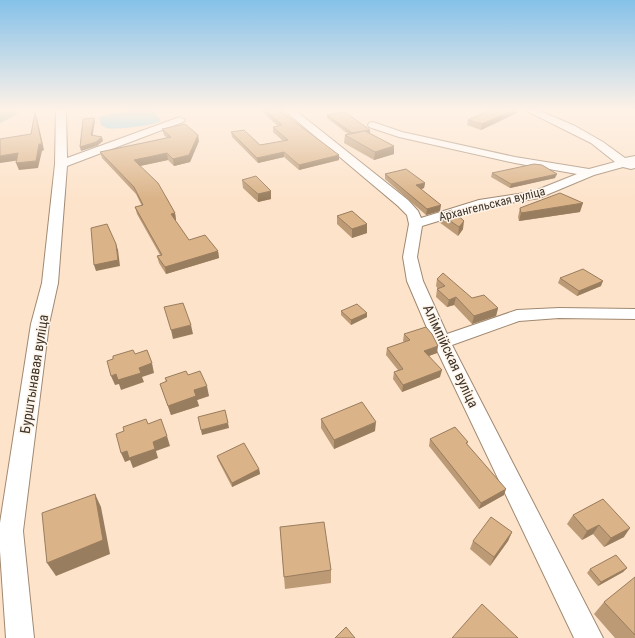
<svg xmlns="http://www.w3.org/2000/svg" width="635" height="638" font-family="'Roboto Condensed',sans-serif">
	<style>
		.green { fill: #a7bfa0 }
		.water { fill: #91d4ea }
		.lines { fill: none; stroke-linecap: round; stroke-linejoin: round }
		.minor-casing { stroke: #a08971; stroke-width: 2 }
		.minor { fill: #fff; fill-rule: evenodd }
		.wall { fill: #bb9a75 }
		.shaded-wall { fill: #997d5f }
		.building { fill: #dab388; stroke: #997d5f }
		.labels { text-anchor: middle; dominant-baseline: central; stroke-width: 3; stroke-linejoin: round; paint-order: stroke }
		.far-street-label { font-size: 12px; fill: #3d342a; stroke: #fef4e9 }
		.street-label { font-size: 14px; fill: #3d342a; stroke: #fef4e9 }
	</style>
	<rect width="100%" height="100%" fill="#fde3ca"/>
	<polygon class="green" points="0,110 18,110 16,115 0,123"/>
	<path class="water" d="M131,110h22l8,11c-8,5 -46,9 -55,7 0,0 -5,-3 -5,-3l-2,-8z"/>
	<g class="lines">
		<defs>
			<g id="minor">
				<polygon points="56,110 66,110 67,158 177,118 180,117 185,120 183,122 67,166 58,283 49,324 23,531 34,638 6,638 0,551 0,523 31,324 42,283 55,164"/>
				<polygon points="284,110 295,110 408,200 418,211 421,218 479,200 532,192 577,174 515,163 399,137 369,127 368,125 369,123 373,122 402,132 515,157 589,169 615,162 591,143 525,110 538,110 575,126 603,142 625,158 635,156 635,168 631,169 623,167 594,175 539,198 481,208 422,226 417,257 423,281 447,334 517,310 559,308 635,309 635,319 559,318 519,321 452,345 603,638 574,638 433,342 407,281 403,257 409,224 407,215 398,206"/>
			</g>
		</defs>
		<use href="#minor" class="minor-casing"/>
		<use href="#minor" class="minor"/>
	</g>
	<g class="wall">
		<polygon points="260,110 279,110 339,155 339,160 299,170 284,157 258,163 232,137 231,132 260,145 283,141 273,132 273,127 278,126"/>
		<polygon points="517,113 481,130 467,125 468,120"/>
		<polygon points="327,115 370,133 394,146 394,154 374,160 344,143 345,135 348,134 327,118"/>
		<polygon points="162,129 199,141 190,162 174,166 168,160 140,166 175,213 176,220 175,221 189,240 218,251 219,258 166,274 159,263 157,256 160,255 137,214 135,207 142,206 136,194 102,158 100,152 167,138 164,135"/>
		<polygon points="492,173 555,178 510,188 491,177"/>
		<polygon points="385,174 425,183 424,188 421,189 440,211 426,215 385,179"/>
		<polygon points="242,180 271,191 271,199 258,202 243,188"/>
		<polygon points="520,208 580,212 519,221 518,217"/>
		<polygon points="440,214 463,229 458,236 439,222"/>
		<polygon points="337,216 367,233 352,238 337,224"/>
		<polygon points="560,278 601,286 577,296 558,283"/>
		<polygon points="437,279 472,298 498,308 496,316 472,324 454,305 447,307 436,297 437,289 438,289 436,286"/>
		<polygon points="341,311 367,313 367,317 351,325 341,315"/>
		<polygon points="404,334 437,353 429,356 440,377 402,392 393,379 394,372 398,370 386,355 387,348 404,342 403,341"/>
		<polygon points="188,375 209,396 197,400 199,406 171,415 160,384 166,382 165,378"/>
		<polygon points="321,419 375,431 334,449 321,428"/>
		<polygon points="430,439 468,442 467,444 504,495 479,509 429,446"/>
		<polygon points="217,456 259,469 260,474 232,487 218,460"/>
		<polygon points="603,499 624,537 604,547 593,534 582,540 567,524 573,515"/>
		<polygon points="280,527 331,570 331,583 285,589"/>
		<polygon points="512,532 508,541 490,566 470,549 473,541"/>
		<polygon points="627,568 623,572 598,586 587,573 590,569"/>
		<polygon points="635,578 635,638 615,638 594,614 604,602"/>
	</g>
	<g class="shaded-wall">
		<polygon points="513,110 517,110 517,113 481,130 482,124"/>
		<polygon points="35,112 37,118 44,150 42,151 38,168 19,170 16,163 39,144"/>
		<polygon points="94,118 95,121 92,139 91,135"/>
		<polygon points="370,130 370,133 352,133"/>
		<polygon points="198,135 199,141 190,162 174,166 173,159"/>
		<polygon points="102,137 103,141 97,146 81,151 80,147"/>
		<polygon points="394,146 394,154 374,160 375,152"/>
		<polygon points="284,152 284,157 258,163 257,158"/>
		<polygon points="18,153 21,160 0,163 0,156"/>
		<polygon points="167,153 168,160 135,167 134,160"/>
		<polygon points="339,155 339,160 299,170 299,165"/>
		<polygon points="557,174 555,178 510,188 511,184"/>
		<polygon points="425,183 424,188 416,191 416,185"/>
		<polygon points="271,191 271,199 258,202 258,194"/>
		<polygon points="583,203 580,212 519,221 521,213"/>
		<polygon points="441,205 440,211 426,215 427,209"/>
		<polygon points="175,213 176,220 172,221 171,214"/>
		<polygon points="464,221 463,229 458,236 459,227"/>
		<polygon points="367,224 367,233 352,238 352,229"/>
		<polygon points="116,244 118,250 120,266 96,271 94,265"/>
		<polygon points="218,251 219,258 166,274 165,267"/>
		<polygon points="603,281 601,286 577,296 579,291"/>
		<polygon points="456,297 454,305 447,307 449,300"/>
		<polygon points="498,308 496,316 472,324 474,316"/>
		<polygon points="367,313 367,317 351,325 351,320"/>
		<polygon points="191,325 193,334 173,339 171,330"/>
		<polygon points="438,346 437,353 423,358 424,351"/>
		<polygon points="152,363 154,373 142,377 144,382 121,390 119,384 115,385 111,376"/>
		<polygon points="442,370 440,377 402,392 403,385"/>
		<polygon points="207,386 209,396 197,400 199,406 171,415 168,406 194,390"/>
		<polygon points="376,422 375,431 334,449 334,440"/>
		<polygon points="228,423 229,428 202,435 201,430"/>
		<polygon points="167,436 170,446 156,451 158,458 133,468 130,460 125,462 121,453"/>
		<polygon points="259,469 260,474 232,487 232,483"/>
		<polygon points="506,489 504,495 479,509 481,503"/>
		<polygon points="95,494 101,507 110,554 56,576 47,563"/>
		<polygon points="599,525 593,534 582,540 587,531"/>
		<polygon points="630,528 624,537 604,547 611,538"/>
		<polygon points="512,532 508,541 490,566 494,557"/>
		<polygon points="627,568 623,572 598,586 601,582"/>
	</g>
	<g class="building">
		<polygon points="265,110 279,110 339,155 299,165 284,152 257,158 231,132 244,130 260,145 288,140 273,127 282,125"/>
		<polygon points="490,110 513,110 482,124 468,120"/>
		<polygon points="35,112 42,144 39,144 36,161 16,163 18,153 0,156 0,139 31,134"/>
		<polygon points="345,112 370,130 352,133 327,115"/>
		<polygon points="94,118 91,135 102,137 96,142 80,147 83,119"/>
		<polygon points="185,124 198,135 189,155 173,159 167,153 134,160 158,183 175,213 171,214 189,240 205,235 218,251 165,267 157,256 162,255 135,207 143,205 134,187 100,152 171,137 162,129"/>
		<polygon points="365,131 394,146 375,152 345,135"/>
		<polygon points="534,164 542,165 557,174 511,184 492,173"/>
		<polygon points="406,169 425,183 416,185 441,205 427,209 385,174"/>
		<polygon points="256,176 271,191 258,194 242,180"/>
		<polygon points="560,193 583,203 521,213 520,208"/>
		<polygon points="452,210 464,221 459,227 440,214"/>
		<polygon points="352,211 367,224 352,229 337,216"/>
		<polygon points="107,224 116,244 118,260 94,265 91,228"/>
		<polygon points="583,269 603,281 579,291 560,278"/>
		<polygon points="443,273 472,298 484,295 498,308 474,316 456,297 449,300 437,289 445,286 437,279"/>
		<polygon points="183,303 191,325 171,330 164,307"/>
		<polygon points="357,304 367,313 351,320 341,311"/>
		<polygon points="426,327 432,334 438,346 424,351 442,370 403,385 394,372 403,369 387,348 410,340 404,334"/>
		<polygon points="133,350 135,354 147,350 152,363 139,368 141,373 118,380 116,374 111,376 107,361 113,359 113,356"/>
		<polygon points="186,371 188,375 200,371 207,386 194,390 196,396 168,406 160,384 167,381 165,378"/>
		<polygon points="362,402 376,422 334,440 321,419"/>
		<polygon points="225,410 228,423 201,430 198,417"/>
		<polygon points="146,419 148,424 161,419 167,436 153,442 155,449 129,458 127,451 121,453 116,434 124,431 123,427"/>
		<polygon points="455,427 468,442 466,443 506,489 481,503 430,439"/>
		<polygon points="244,443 259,469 232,483 217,456"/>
		<polygon points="95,494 103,540 47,563 42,513"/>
		<polygon points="603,499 630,528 611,538 599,525 587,531 573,515"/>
		<polygon points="491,517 512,532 494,557 473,541"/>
		<polygon points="324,522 331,570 284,577 280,527"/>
		<polygon points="616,555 627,568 601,582 590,569"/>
		<polygon points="635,577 635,635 604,602"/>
		<polygon points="482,604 518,638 452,638"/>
		<polygon points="346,627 355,638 335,638"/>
	</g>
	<linearGradient id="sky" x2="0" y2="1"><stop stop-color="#85c1e9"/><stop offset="0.55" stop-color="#fef2e7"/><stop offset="1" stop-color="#fef2e7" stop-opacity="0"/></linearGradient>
	<rect width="635" height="199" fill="url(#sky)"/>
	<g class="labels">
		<g class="far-street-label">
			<text transform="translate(492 204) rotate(-14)">Архангельская вуліца</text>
		</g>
		<g class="street-label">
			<text transform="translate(451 356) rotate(65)">Алімпійская вуліца</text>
			<text transform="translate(34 374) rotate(-81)">Бурштынавая вуліца</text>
		</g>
	</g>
</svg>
